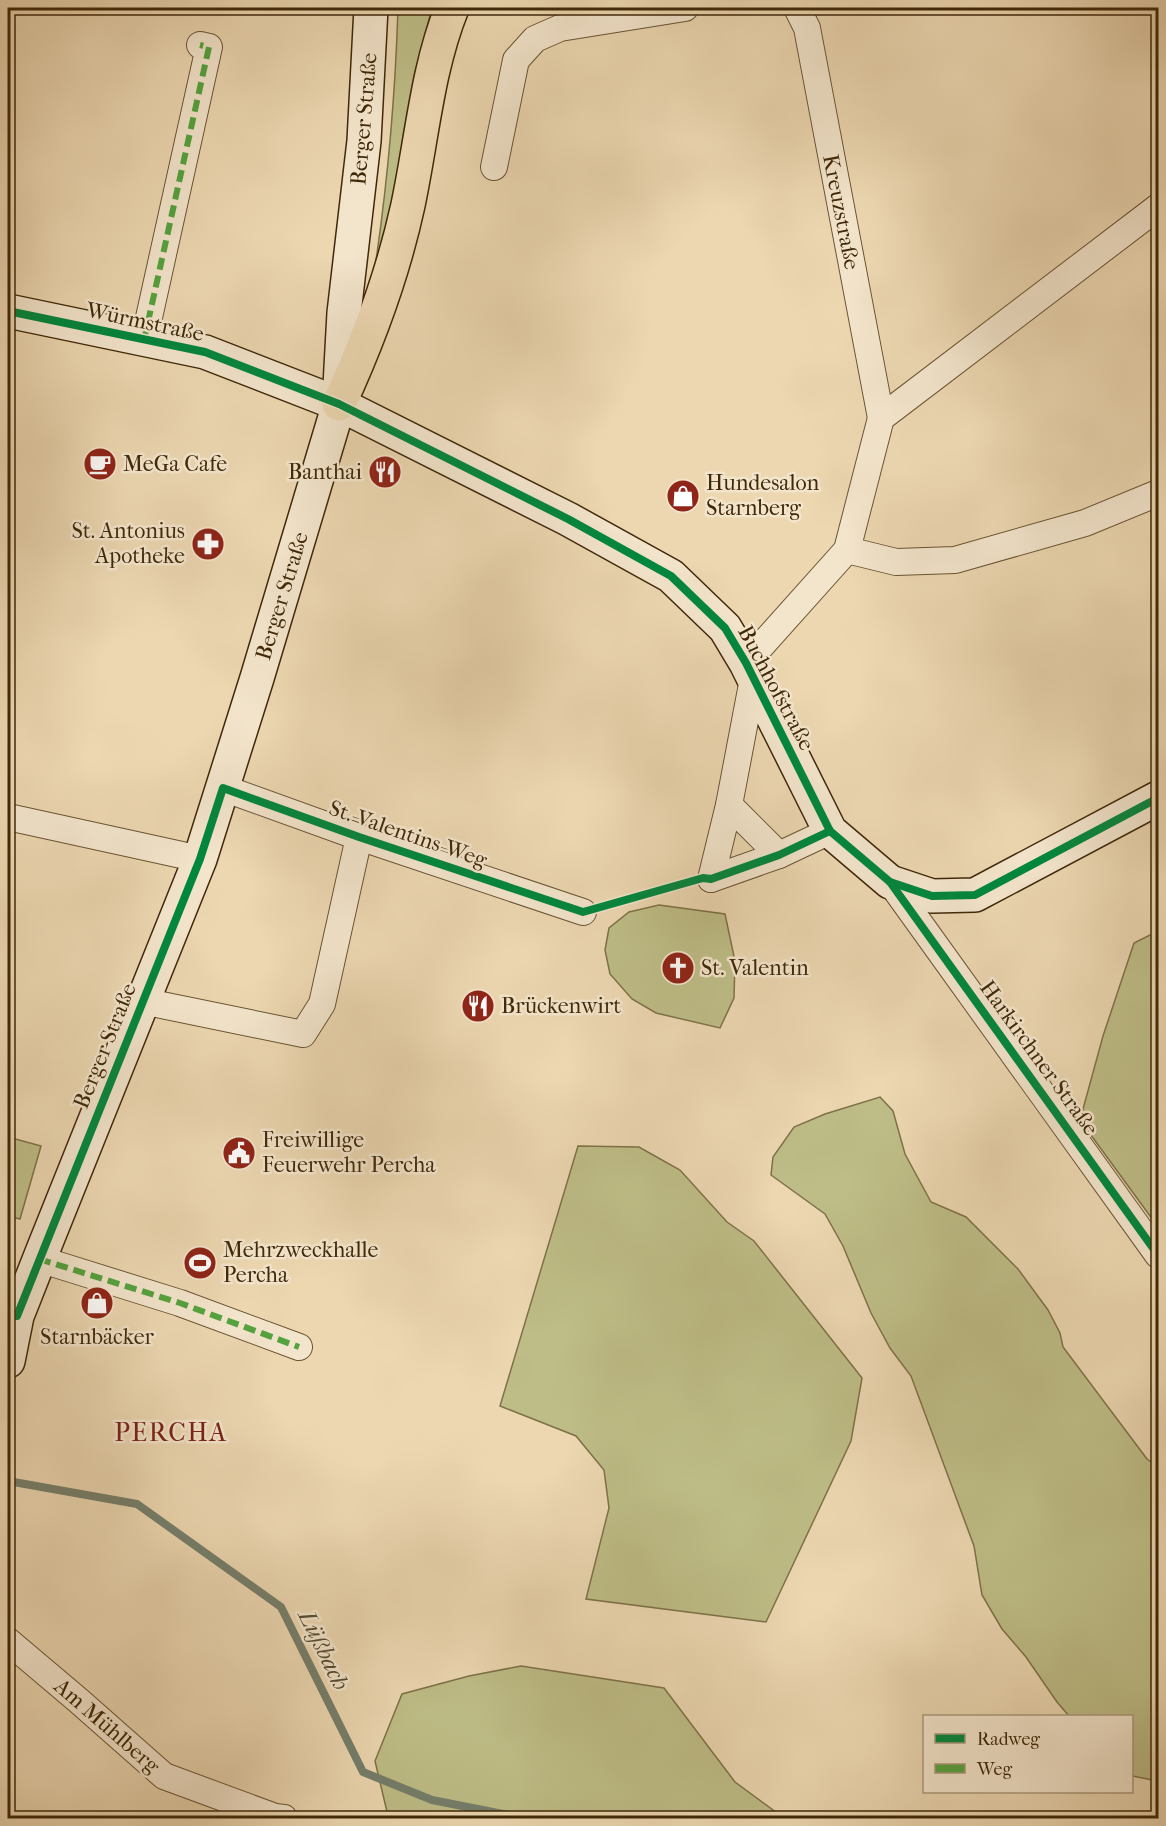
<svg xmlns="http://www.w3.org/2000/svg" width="1166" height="1826" font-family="'IM FELL French Canon',serif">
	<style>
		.green { fill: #bebd87; stroke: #7e7248; stroke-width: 1.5 }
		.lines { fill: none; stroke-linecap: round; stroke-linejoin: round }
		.stream { stroke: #757f6c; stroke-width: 8 }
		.street-casing { stroke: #6a5432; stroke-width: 28 }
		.secondary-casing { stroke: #3f2808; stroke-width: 36 }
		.highway-casing { stroke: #3f2808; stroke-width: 36 }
		.street { stroke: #f3e5cc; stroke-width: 26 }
		.secondary { stroke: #f3e5cc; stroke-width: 33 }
		.highway { stroke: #ecd7b1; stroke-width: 33 }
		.quiet { stroke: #54a33e; stroke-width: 6; stroke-dasharray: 12 6; stroke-linecap: butt }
		.cycleway-casing { stroke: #f3e5cc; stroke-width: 11 }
		.cycleway { stroke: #00873e; stroke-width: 8 }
		.labels { text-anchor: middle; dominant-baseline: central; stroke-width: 5; stroke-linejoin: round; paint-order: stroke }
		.street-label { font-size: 22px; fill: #3f2808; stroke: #f3e5cc }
		.poi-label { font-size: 22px; fill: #3f2808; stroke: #f3e5cc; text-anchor: start }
		.water-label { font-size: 24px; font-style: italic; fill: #564c32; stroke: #f3e5cc }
		.quarter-label { font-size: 26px; letter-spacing: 1.5px; fill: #7a1f14; stroke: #f3e5cc }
	</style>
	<rect width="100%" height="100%" fill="#ecd7b1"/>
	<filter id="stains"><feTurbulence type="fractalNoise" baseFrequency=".00333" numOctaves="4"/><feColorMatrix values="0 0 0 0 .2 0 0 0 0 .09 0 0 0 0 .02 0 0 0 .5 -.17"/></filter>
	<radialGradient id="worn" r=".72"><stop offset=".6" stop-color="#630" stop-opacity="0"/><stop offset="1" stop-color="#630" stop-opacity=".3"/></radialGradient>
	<g class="green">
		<path d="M398,8h34l-18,69 -12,82 -32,140c16,-97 25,-194 28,-291z"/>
		<polygon points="659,905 725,914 735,961 734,998 720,1028 656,1013 632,999 610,974 605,950 609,928 629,912"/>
		<polygon points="1158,931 1158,1227 1080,1120 1103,1036 1134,943"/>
		<polygon points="880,1097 893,1111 905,1154 931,1202 966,1217 1018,1269 1048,1310 1060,1333 1063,1347 1147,1459 1158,1467 1158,1781 1132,1776 1132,1716 1069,1716 1057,1702 1026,1657 1002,1629 982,1595 974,1546 911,1376 890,1348 871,1313 843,1246 825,1214 771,1175 773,1157 794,1127 825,1114"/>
		<polygon points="8,1137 41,1146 20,1219 8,1216"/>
		<polygon points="578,1146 639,1147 680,1170 727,1222 754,1241 862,1378 851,1441 766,1622 586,1599 609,1508 604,1470 576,1436 500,1406"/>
		<polygon points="521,1666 664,1688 735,1782 784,1818 398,1818 388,1816 375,1761 402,1694 469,1676"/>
	</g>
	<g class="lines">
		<polyline class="stream" points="8,1481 137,1504 281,1607 363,1772 432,1800 523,1818"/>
		<defs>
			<g id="street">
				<polyline points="797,8 807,28 881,418"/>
				<polyline points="494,167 516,60 535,39 560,28 685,8"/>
				<polyline points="144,340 209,47 200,45"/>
				<polyline points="847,550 896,562 955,560 1085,523 1158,493"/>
				<polyline points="746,663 847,550 881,418 1158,207"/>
				<polyline points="753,679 729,805 779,855"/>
				<polyline points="223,788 359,837 583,912"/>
				<polyline points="8,817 200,859"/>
				<polyline points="711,879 779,855 830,831"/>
				<polyline points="711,879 729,805"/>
				<polyline points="890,882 1158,1255"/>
				<polyline points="142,1001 303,1034 322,1004 359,837"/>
				<polyline points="39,1259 180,1303 299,1347"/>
				<polyline points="8,1641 79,1701 164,1776 275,1817 284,1818"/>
			</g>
			<g id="secondary">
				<polyline points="8,311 205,352 339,404 568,519 671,576 725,628 746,663 830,831 890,882 932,896 975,895 1158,798"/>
				<polyline points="8,1361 17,1316 43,1250 200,859 257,678 339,404 344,313 364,141 371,8"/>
			</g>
			<path id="highway" d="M339,404c30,-65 54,-130 69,-199 14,-66 19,-135 44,-197"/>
		</defs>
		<use href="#street" class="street-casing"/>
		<use href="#secondary" class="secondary-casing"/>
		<use href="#highway" class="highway-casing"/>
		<use href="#street" class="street"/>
		<use href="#secondary" class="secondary"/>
		<use href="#highway" class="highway"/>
		<g class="quiet">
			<polyline points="144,340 209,47 200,45"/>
			<polyline points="39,1259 180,1303 299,1347"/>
		</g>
		<defs>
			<g id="cycleway">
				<polyline points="8,311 205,352 339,404 568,519 671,576 725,628 746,663 830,831 890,882 932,896 975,895 1158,798"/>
				<polyline points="890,882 1158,1255"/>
				<polyline points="8,1315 17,1316 200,859 223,788 359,837 583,912 703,878 711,879 779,855 830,831"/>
			</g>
		</defs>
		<use href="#cycleway" class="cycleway-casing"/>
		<use href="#cycleway" class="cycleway"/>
	</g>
	<defs>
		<symbol id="cafe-disc" viewBox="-11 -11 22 22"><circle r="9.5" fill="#8f2418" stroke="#f3e5cc"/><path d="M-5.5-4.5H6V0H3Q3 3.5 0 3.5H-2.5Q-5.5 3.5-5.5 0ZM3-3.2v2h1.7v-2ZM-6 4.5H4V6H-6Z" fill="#fff"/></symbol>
		<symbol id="restaurant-disc" viewBox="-11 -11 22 22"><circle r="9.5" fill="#8f2418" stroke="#f3e5cc"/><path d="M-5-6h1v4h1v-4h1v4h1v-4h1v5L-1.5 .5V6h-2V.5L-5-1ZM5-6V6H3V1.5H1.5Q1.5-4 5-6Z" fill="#fff"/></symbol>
		<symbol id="shop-disc" viewBox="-11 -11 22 22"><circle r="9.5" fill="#8f2418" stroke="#f3e5cc"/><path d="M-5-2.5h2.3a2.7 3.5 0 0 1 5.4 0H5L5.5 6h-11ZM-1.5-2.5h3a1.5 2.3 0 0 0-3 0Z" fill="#fff"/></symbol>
		<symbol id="pharmacy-disc" viewBox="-11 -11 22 22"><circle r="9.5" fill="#8f2418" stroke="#f3e5cc"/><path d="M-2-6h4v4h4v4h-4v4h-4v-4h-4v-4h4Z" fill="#fff"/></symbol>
		<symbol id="church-disc" viewBox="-11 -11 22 22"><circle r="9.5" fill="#8f2418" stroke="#f3e5cc"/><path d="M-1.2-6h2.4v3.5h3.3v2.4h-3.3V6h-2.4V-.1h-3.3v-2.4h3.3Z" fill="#fff"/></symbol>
		<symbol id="civic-disc" viewBox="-11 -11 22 22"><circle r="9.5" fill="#8f2418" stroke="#f3e5cc"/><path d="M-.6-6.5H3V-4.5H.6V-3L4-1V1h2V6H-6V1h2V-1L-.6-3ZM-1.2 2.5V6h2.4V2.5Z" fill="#fff"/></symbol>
		<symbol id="stadium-disc" viewBox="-11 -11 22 22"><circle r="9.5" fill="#8f2418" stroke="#f3e5cc"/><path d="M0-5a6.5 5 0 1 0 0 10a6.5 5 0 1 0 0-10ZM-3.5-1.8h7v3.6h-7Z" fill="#fff"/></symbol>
	</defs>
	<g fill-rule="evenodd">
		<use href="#cafe-disc" x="81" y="445" width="38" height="38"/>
		<use href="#restaurant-disc" x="366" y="453" width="38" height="38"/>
		<use href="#shop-disc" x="664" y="477" width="38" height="38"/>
		<use href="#pharmacy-disc" x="189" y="525" width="38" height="38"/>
		<use href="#church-disc" x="659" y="949" width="38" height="38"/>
		<use href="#restaurant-disc" x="459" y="987" width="38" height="38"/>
		<use href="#civic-disc" x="220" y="1134" width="38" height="38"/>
		<use href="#stadium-disc" x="181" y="1244" width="38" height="38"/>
		<use href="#shop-disc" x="78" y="1284" width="38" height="38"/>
	</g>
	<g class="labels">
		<g class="street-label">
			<text transform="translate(364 119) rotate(-85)">Berger Straße</text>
			<text transform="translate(841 212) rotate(79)">Kreuzstraße</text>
			<text transform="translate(145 322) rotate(12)">Würmstraße</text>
			<text transform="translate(282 596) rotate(-73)">Berger Straße</text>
			<text transform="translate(776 688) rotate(62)">Buchhofstraße</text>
			<text transform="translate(408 834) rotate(19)">St.-Valentins-Weg</text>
			<text transform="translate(105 1046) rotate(-68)">Berger Straße</text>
			<text transform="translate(1039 1058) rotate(54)">Harkirchner Straße</text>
			<text transform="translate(107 1726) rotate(41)">Am Mühlberg</text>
		</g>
		<g class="poi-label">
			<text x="123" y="464">MeGa Cafe</text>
			<text x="362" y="472" text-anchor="end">Banthai</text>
			<text x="706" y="483">Hundesalon<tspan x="706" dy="25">Starnberg</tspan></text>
			<text x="185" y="531" text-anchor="end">St. Antonius<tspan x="185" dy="25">Apotheke</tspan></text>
			<text x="701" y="968">St. Valentin</text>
			<text x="501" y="1006">Brückenwirt</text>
			<text x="262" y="1140">Freiwillige<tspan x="262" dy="25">Feuerwehr Percha</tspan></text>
			<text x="223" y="1250">Mehrzweckhalle<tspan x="223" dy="25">Percha</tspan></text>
			<text x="97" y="1337" text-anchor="middle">Starnbäcker</text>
		</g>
		<g class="water-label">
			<text transform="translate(324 1650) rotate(64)">Lüßbach</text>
		</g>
		<g class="quarter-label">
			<text x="171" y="1432">PERCHA</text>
		</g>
	</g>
	<rect width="1166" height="1826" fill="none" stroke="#ecd7b1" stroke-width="30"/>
	<rect x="9" y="9" width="1148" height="1808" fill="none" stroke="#3f2808" stroke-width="3"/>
	<rect x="15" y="15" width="1136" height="1796" fill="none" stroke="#3f2808" stroke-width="1.5"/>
	<rect x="923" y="1715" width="210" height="78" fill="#f3e5cc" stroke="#ab997e" stroke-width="1.5"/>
	<rect x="935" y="1734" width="30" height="9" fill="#00873e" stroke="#ab997e" stroke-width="1.5"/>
	<text x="977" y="1745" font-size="18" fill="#3f2808">Radweg</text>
	<rect x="935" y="1764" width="30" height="9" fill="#54a33e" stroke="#ab997e" stroke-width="1.5"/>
	<text x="977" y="1775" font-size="18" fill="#3f2808">Weg</text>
	<rect width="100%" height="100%" filter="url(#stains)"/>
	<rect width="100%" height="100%" fill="url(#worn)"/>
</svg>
